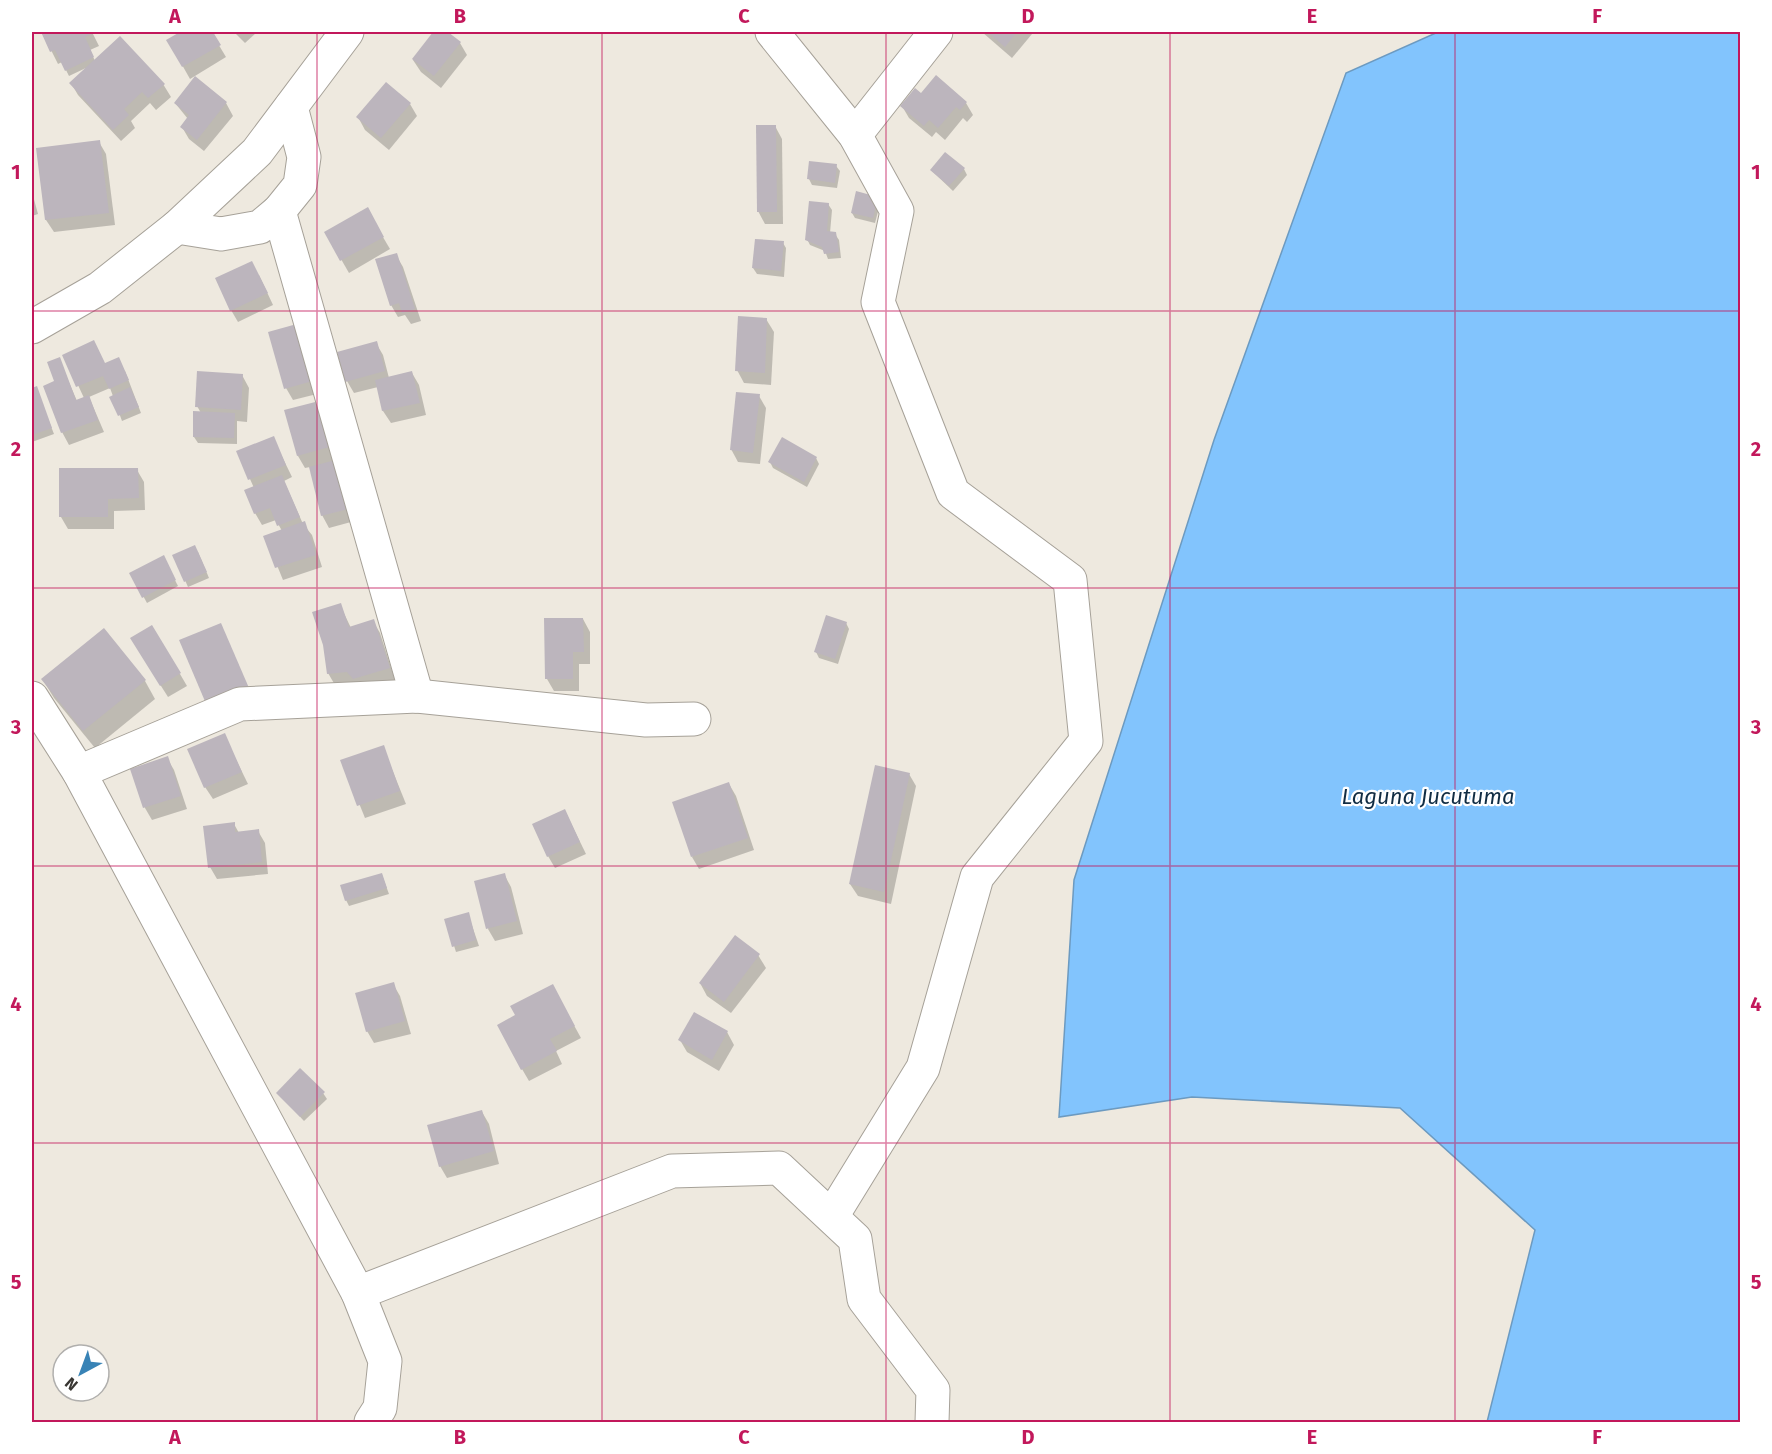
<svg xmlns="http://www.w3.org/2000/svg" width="1772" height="1454" font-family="'Fira Sans',sans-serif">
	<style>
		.water { fill: #82c4fd; stroke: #6c9ac0; stroke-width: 1.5 }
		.shadow { fill: #0003 }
		.building { fill: #bcb5bd }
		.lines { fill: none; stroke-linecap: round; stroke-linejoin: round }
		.minor-casing { stroke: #a6a198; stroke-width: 35 }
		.minor { stroke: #fff; stroke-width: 33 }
		.grid { fill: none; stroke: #c2185b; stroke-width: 1.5; stroke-opacity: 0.55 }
		.labels { text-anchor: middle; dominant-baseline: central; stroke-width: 4.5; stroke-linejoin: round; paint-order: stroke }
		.water-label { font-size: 22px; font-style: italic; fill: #112d44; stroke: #fff }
		.neatline { fill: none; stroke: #c2185b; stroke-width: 2 }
		.grid-label { font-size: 20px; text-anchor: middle; font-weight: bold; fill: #c2185b }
	</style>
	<rect width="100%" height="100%" fill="#eee9df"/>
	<polygon class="water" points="1438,32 1740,32 1740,1422 1487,1422 1535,1230 1400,1108 1192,1097 1059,1117 1074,880 1214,440 1346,73"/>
	<g class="shadow">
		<polygon points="42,32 92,32 99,46 90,50 95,61 163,84 171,97 156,110 150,103 131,121 135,128 121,141 78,95 71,83 88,67 69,76 62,62 58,64"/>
		<polygon points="182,32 211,32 226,57 190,79 168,40"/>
		<polygon points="234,32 257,32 245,43"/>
		<polygon points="435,32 445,32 460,43 467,55 441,88 421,72 413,60"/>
		<polygon points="982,32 1030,32 1032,34 1012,58"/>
		<polygon points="195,79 226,103 233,116 204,151 189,139 182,127 188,119 175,103"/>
		<polygon points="921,95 966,103 973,115 967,122 963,118 945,140 936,132 932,137 909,118 902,106"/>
		<polygon points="410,104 417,116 389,150 365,130 358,117"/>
		<polygon points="775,126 782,139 783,224 765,224 758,211"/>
		<polygon points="99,142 106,154 115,225 54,232 46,220 38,149"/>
		<polygon points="836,166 840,171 837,188 812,185 809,179"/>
		<polygon points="964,169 967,175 953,191 931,170"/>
		<polygon points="32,192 38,214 32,216"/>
		<polygon points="828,204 832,210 830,233 835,234 839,240 841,258 828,259 825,251 810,245 807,239"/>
		<polygon points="880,204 875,223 855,218 852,213"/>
		<polygon points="367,210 390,249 349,273 326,233"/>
		<polygon points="783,243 786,248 784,277 757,274 753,268"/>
		<polygon points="396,255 403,267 421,321 411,324 405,315 398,317 391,305"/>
		<polygon points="259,275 273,305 238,322 231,310"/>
		<polygon points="766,319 774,332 771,385 744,383 737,370"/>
		<polygon points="270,333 325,392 293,400 286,388"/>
		<polygon points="376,343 383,355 389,378 412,373 419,385 426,415 391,423 383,411 378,387 354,393 347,381"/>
		<polygon points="64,355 125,371 141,413 122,421 110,388 89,397 104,432 69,445 62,432 56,382 59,359 77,401 84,398"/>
		<polygon points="242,375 249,388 247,422 237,421 237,444 198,443 194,437 201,413 197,406"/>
		<polygon points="36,388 54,434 32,442 32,389"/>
		<polygon points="759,396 766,408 760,464 738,462 731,449"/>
		<polygon points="326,401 362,519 329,528 322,515 310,467 305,468 298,456 286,412"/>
		<polygon points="273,438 292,477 284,481 303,524 312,535 322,567 283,580 265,536 282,531 276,520 262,525 255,513 254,488 238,452"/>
		<polygon points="816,458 819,464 807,487 773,468 770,462"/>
		<polygon points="137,470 144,482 145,510 114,511 114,529 68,529 61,517"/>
		<polygon points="198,552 209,578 188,587 174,555"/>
		<polygon points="163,557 178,586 147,603 131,574"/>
		<polygon points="340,605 351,628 373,621 380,633 395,680 361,691 335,685 328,673"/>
		<polygon points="583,619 590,632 590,664 579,664 579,691 554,691 547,679 546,620"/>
		<polygon points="846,623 849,629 838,664 819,658 816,652"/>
		<polygon points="139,651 180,674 187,686 168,697"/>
		<polygon points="43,680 145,681 155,699 95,748 54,698"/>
		<polygon points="224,735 248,784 213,799 205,787"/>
		<polygon points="383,747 406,804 365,818 342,761"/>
		<polygon points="167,758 174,770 187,809 152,820 145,808 132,770"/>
		<polygon points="909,774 916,786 891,904 858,896 850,884"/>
		<polygon points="729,784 736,796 754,850 699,869 692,857"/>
		<polygon points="565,811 586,854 555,868 548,856"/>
		<polygon points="234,824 239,833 258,831 265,843 268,874 217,879 210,867"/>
		<polygon points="504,874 511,887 523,934 495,941 488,929"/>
		<polygon points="382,875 389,894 349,906 346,900"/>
		<polygon points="468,914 479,946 456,952 446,920"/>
		<polygon points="758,955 766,968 731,1013 707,996 700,983"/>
		<polygon points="393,984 400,996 411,1034 374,1043 367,1031"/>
		<polygon points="559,998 581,1038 556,1051 562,1064 529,1081 522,1069"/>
		<polygon points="727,1032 734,1045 719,1071 687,1052 680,1040"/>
		<polygon points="278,1093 323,1093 327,1099 304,1121"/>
		<polygon points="482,1112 489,1124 499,1164 447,1178 440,1166"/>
	</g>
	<g class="building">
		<polygon points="41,32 96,32 85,37 94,57 65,71 55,50 50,52"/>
		<polygon points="180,32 213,32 221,45 182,67 166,40"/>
		<polygon points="433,32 448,32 461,42 434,76 412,59"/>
		<polygon points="987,32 1017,32 1005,47"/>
		<polygon points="120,36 165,84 148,98 142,92 124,109 129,115 113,130 69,83"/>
		<polygon points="936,75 967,102 960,110 956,107 938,128 929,120 924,126 900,106 915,88 921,93"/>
		<polygon points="195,76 227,102 197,140 180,127 189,115 174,103"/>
		<polygon points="386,82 411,103 381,138 356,117"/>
		<polygon points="756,125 776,125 777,212 757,212"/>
		<polygon points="100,140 109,213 45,220 36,148"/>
		<polygon points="945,152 965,168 949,186 930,170"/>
		<polygon points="809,161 837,164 835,183 807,179"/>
		<polygon points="856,191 878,197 873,218 851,213"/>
		<polygon points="809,201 829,203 827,231 836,232 839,252 824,254 822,247 805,240"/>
		<polygon points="368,207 384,237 340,261 324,232"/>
		<polygon points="755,239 784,241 781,271 752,268"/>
		<polygon points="397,253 415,309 402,313 399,303 390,306 375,259"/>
		<polygon points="252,261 268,293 230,311 215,278"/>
		<polygon points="738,316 767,318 765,373 735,371"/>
		<polygon points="304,322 320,379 284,389 268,332"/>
		<polygon points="94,340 105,363 119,357 129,380 109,389 103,376 76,387 62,355"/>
		<polygon points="377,341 385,371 345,382 337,352"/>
		<polygon points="60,357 76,400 89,395 98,420 61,433 43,386 54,381 47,362"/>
		<polygon points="197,371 243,374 241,410 195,407"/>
		<polygon points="412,371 420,403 382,411 375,380"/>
		<polygon points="37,386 52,428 32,435 32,388"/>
		<polygon points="130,387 139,407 118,416 109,397"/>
		<polygon points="736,392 760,394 753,453 730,450"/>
		<polygon points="327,399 340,444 297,456 284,410"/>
		<polygon points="193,411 235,413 234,438 193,437"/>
		<polygon points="274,436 286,465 248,480 236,451"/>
		<polygon points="782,437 817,457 804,482 768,462"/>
		<polygon points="343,458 356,507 321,516 309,467"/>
		<polygon points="59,468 138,468 139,498 108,499 108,517 59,517"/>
		<polygon points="282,475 300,517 277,526 270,508 254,514 244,490"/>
		<polygon points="305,521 316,555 275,568 263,536"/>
		<polygon points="195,545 207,572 184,582 172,555"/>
		<polygon points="164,555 176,580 142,598 129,573"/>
		<polygon points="341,603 349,627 374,619 390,668 353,679 347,672 327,674 323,645 312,612"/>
		<polygon points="826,615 847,622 835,659 814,652"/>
		<polygon points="544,618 583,618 584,652 573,652 573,679 545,679"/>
		<polygon points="221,623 249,688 207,706 179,640"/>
		<polygon points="152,625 181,673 160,686 130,638"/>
		<polygon points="104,628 146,680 83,731 41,679"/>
		<polygon points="225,733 242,772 204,788 187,749"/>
		<polygon points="384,745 400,791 357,806 340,760"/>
		<polygon points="168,756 181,796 143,808 130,769"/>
		<polygon points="875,765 910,773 884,892 849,884"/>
		<polygon points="729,782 748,838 691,857 672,802"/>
		<polygon points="565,809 580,842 547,857 532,824"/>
		<polygon points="235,822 235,832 259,829 262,862 208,868 203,826"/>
		<polygon points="382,873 387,888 345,901 340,885"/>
		<polygon points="505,873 517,921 486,929 474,881"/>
		<polygon points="469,912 476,940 452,947 444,919"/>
		<polygon points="735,935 760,954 724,1002 699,983"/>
		<polygon points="394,982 405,1021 366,1032 355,993"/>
		<polygon points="553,984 575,1026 550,1039 557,1051 521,1070 497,1025 515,1015 510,1006"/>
		<polygon points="694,1012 728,1031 712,1060 678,1040"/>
		<polygon points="300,1068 325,1092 300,1117 276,1093"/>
		<polygon points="482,1110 494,1151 439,1167 427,1125"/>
	</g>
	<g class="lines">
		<defs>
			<g id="minor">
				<polyline points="772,32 855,135 897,211 878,302 953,493 1070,580 1086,741 977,877 923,1068 832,1216"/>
				<polyline points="855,135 936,32"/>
				<polyline points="279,211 417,696"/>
				<polyline points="177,227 221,234 260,227 279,211 300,185 304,157 291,107"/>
				<polyline points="32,327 100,288 177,227 257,152 347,32"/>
				<polyline points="32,698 79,772 358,1293 385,1361 380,1408 371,1422"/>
				<polyline points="79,772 240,704 417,696 646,720 694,719"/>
				<polyline points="358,1293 672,1171 779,1168 855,1239 864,1299 933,1390 932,1422"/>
			</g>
		</defs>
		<use href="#minor" class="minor-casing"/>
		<use href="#minor" class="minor"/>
	</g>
	<path class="grid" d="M317,32v1390M602,32v1390M886,32v1390M1170,32v1390M1455,32v1390M32,311h1708M32,588h1708M32,866h1708M32,1143h1708"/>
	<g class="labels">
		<g class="water-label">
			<text x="1428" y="796">Laguna Jucutuma</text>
		</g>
	</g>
	<rect width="1772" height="1454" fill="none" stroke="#ffffff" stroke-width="66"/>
	<g transform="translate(81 1373) rotate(221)"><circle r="28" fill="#ffffff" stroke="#b0afad" stroke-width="1.5"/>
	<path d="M0-4.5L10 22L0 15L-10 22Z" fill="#3883b6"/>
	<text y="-9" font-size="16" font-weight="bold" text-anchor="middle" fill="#393733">N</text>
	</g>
	<rect x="33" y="33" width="1706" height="1388" class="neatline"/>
	<g class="grid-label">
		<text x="175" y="23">A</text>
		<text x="460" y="23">B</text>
		<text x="744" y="23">C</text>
		<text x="1028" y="23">D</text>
		<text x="1312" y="23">E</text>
		<text x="1597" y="23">F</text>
		<text x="16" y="179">1</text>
		<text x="1756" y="179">1</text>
		<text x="16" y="456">2</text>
		<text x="1756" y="456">2</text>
		<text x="16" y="734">3</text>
		<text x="1756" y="734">3</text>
		<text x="16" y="1011">4</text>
		<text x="1756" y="1011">4</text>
		<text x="16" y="1289">5</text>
		<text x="1756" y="1289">5</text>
		<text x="175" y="1444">A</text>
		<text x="460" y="1444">B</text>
		<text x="744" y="1444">C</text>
		<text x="1028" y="1444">D</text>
		<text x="1312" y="1444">E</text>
		<text x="1597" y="1444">F</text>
	</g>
</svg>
